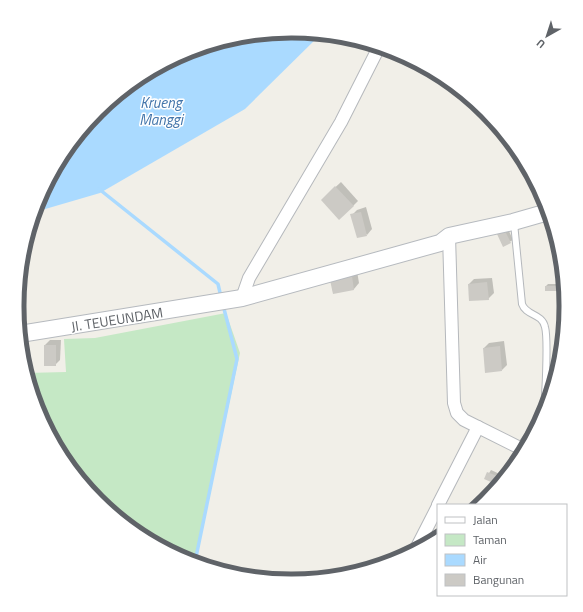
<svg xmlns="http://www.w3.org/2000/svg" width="583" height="612" font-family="'Titillium Web',sans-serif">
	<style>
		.green { fill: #c5e8c5 }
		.water { fill: #aadaff }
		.shadow { fill: #0003 }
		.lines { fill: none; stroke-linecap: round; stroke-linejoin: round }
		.stream { stroke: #aadaff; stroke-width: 3.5 }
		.building { fill: #cccac5 }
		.lane-casing { stroke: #b5b8bc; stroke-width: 8 }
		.street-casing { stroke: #b5b8bc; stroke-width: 14 }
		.secondary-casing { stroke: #b6babf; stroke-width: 18 }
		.lane { stroke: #fff; stroke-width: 6 }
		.street { stroke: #fff; stroke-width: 12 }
		.secondary { stroke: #fff; stroke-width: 16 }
		.labels { text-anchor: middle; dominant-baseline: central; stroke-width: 3; stroke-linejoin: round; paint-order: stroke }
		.street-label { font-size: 14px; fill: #5f6368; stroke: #fff }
		.water-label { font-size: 15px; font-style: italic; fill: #4174aa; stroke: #fff }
		.rim { fill: none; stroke: #5f6368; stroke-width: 5 }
	</style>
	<rect width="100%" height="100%" fill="#f1efe8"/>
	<polygon class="green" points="226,313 240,353 195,562 186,560 139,534 97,500 63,458 38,411 26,373 66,372 64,339 95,338"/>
	<polygon class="water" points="292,32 321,34 245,109 100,193 35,212 38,201 63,153 98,112 139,78 187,52 238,37"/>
	<g class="shadow">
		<polygon points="341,182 358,201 353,206 327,195"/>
		<polygon points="366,207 372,229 367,235 352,215 357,210"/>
		<polygon points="508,229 513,240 503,245 501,232"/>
		<polygon points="357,271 359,283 354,289 333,292 331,280"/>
		<polygon points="492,278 494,293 488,299 469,284 474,279"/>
		<polygon points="548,284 564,284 564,290 546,286"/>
		<polygon points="20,335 28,335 28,355 23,360"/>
		<polygon points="50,340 61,340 60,360 55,365 45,345"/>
		<polygon points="504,341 507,365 502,370 484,348 489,343"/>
		<polygon points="491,470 504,476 499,484 486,478"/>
	</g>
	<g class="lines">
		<g class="stream">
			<polyline points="99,189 218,284 221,297"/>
			<polyline points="195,562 237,359 223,305"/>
		</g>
	</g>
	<g class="building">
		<polygon points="335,186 354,206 339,220 321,200"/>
		<polygon points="361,212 367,236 357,238 350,214"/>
		<polygon points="505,231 511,243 503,247 497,234"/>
		<polygon points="352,276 354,290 333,294 330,280"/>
		<polygon points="487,282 489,300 469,301 468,284"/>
		<polygon points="545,286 564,286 565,291 545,291"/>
		<polygon points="20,340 24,340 23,360 22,360"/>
		<rect x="44" y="345" width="12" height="21"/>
		<polygon points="500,346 502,371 485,373 483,348"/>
		<polygon points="487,472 502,478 498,485 484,479"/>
	</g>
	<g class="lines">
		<defs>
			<path id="lane" d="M514,223l8,81c4,12 20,9 23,23 3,11 1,78 -3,88 -4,9 -17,24 -23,33"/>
			<g id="street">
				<polyline points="449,236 454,403 457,413 464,420 524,450"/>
				<polyline points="242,298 249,278 341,122 379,47"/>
				<polyline points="438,505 478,427"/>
				<polyline points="416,549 438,506"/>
			</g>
			<polyline id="secondary" points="20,334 242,298 440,243 449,236 513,222 548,212"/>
		</defs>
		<use href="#lane" class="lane-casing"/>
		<use href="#street" class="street-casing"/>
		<use href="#secondary" class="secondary-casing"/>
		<use href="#lane" class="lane"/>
		<use href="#street" class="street"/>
		<use href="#secondary" class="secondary"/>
	</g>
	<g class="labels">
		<g class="street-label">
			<text transform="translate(117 319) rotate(-9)">JI. TEUEUNDAM</text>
		</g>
		<g class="water-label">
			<text x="161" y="102">Krueng<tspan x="161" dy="17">Manggi</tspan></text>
		</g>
	</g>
	<path d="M0 0H583V612H0ZM291 38H292A267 267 0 0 1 559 305V307A267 267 0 0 1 292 574H291A267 267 0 0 1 24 307V305A267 267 0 0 1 291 38Z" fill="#fff" fill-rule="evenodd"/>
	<path class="rim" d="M291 38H292A267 267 0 0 1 559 305V307A267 267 0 0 1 292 574H291A267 267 0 0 1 24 307V305A267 267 0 0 1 291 38Z"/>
	<rect x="437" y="504" width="130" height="92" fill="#ffffff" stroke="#bfc1c3"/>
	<rect x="445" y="517" width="20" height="6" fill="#ffffff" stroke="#bfc1c3"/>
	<text x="473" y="524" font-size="12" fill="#5f6368">Jalan</text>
	<rect x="445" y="534" width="20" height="12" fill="#c5e8c5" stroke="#bfc1c3"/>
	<text x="473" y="544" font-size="12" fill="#5f6368">Taman</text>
	<rect x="445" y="554" width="20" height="12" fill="#aadaff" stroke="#bfc1c3"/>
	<text x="473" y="564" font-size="12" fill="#5f6368">Air</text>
	<rect x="445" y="574" width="20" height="12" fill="#cccac5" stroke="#bfc1c3"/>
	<text x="473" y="584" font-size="12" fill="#5f6368">Bangunan</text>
	<g transform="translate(547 36) rotate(219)" stroke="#ffffff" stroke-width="3" paint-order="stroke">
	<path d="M0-3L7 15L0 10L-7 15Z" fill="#5f6368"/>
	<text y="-6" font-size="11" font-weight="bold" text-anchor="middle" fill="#5f6368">U</text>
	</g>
</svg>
